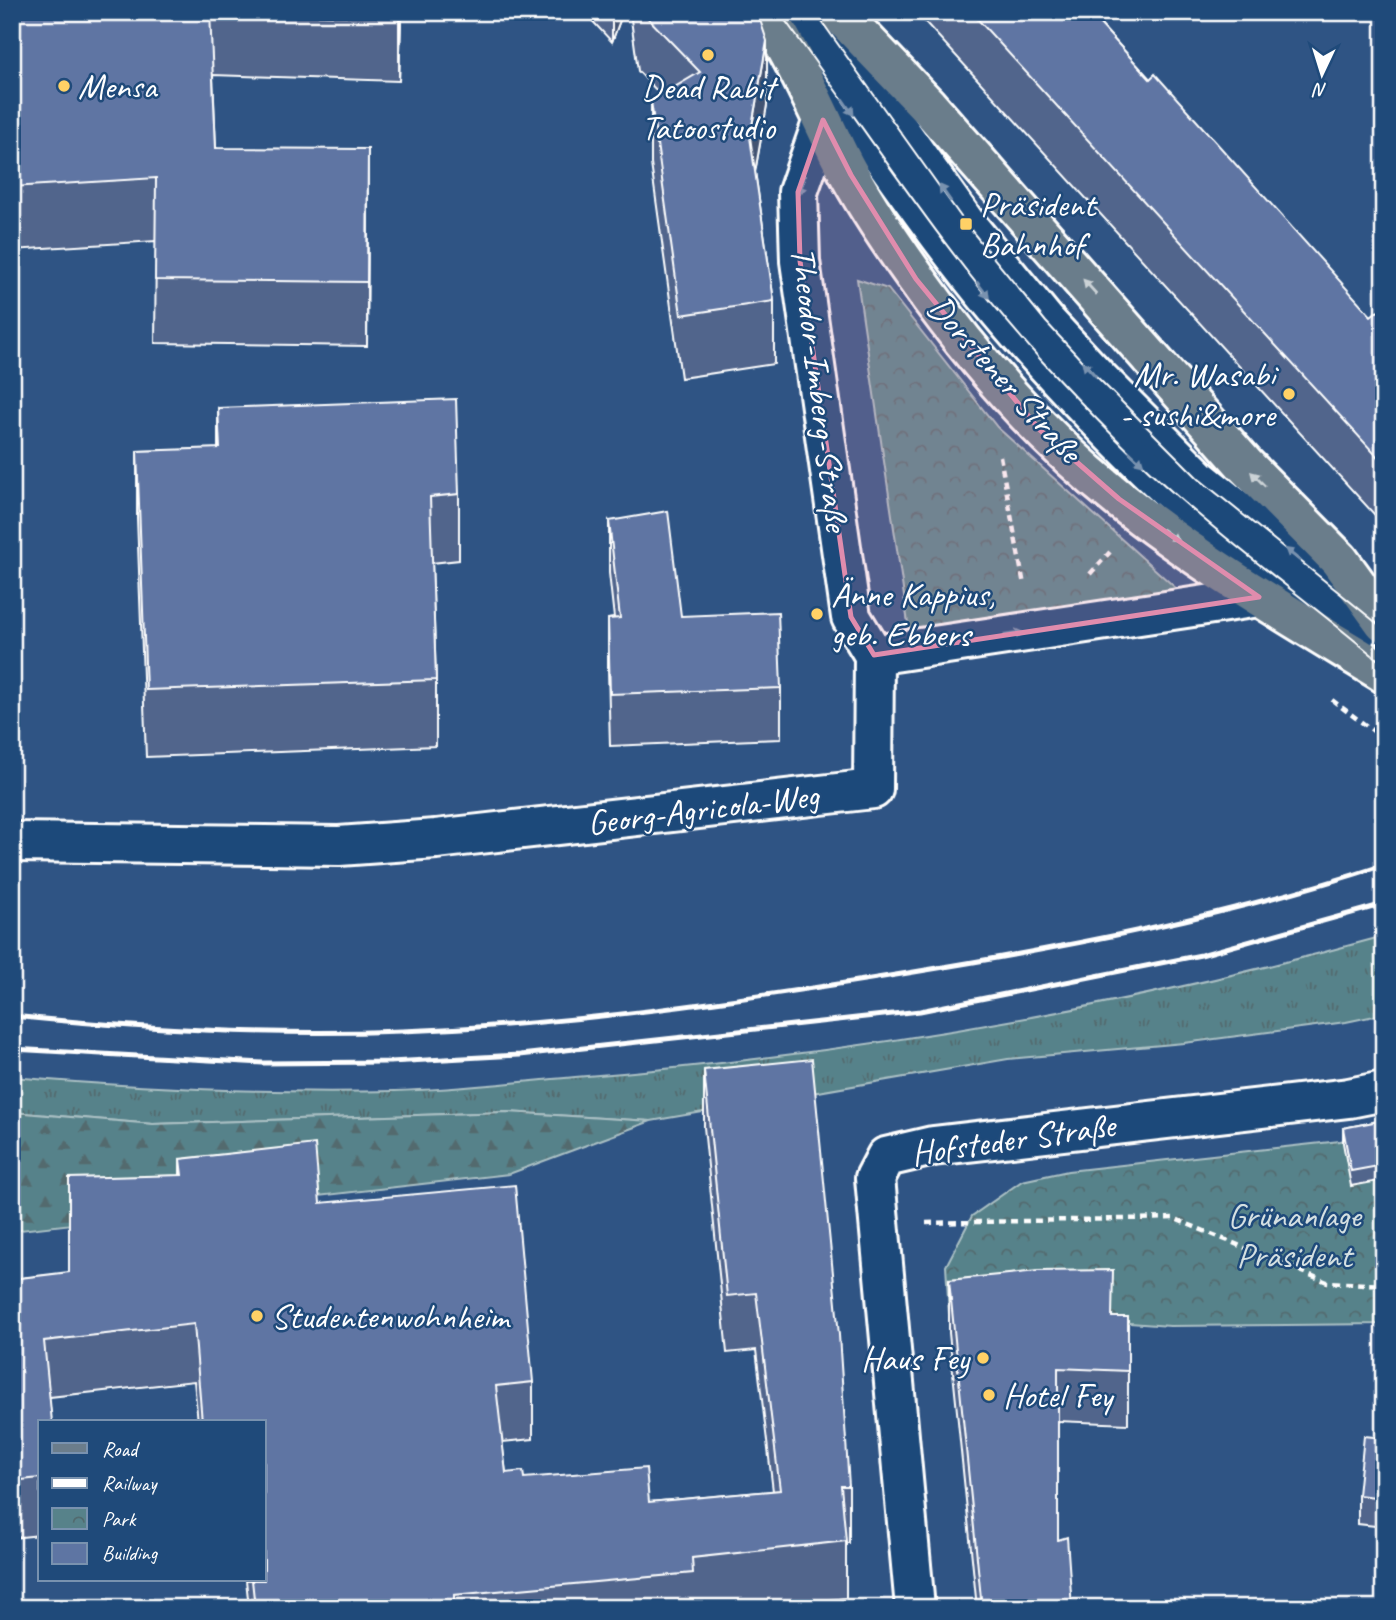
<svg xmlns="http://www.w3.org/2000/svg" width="1396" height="1620" font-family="Caveat,sans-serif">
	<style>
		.grass { fill: url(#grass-tufts); stroke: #abc0c4; stroke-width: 2 }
		.forest { fill: url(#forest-firs); stroke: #abc0c4; stroke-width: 2 }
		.park { fill: url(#park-crowns); stroke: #abc0c4; stroke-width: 2 }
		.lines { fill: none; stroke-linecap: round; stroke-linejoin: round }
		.minor-casing { stroke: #fff; stroke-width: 44 }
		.major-casing { stroke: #fff; stroke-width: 44 }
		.path { stroke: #fff; stroke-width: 4.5; stroke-dasharray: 7 5; stroke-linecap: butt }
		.minor { stroke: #1f4a7a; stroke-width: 38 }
		.major { stroke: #6b7d8b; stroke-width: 38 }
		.tram { stroke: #fff; stroke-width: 2 }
		.rail { stroke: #fff; stroke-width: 5 }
		.wall { fill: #51658c; stroke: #fff; stroke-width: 2 }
		.shaded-wall { fill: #425272; stroke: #fff; stroke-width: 2 }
		.building { fill: #5e75a3; stroke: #fff; stroke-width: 2 }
		.oneway { fill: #7992af }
		.oneway2 { fill: #cbd2d6 }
		.marked { fill: #e08cad; fill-opacity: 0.2; stroke: #e08cad; stroke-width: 5; stroke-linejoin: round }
		.poi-dot { fill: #ffd166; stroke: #1f4a7a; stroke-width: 2.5 }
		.labels { text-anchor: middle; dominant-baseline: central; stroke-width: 5; stroke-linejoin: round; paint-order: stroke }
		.poi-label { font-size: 35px; fill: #fff; stroke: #1f4a7a; text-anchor: start }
		.street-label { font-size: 35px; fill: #fff; stroke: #1f4a7a }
		.park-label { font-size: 35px; fill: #d5e0e2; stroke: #1f4a7a }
	</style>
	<defs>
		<pattern id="grass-tufts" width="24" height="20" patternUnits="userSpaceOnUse" patternTransform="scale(1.75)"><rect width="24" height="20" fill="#57828a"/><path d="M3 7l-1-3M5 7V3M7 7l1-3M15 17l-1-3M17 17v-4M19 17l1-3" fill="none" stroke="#526a6e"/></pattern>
		<pattern id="forest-firs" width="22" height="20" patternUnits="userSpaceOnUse" patternTransform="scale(1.75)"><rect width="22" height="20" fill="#57828a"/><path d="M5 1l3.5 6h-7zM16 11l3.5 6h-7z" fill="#526a6e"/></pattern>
		<pattern id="park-crowns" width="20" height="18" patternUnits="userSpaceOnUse" patternTransform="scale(1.75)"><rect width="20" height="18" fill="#57828a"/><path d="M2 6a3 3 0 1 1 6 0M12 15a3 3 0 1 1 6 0" fill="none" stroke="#526a6e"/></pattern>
	</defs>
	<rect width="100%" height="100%" fill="#2f5484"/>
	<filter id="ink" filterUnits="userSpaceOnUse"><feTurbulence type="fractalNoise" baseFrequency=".0143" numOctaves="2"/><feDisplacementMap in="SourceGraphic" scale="14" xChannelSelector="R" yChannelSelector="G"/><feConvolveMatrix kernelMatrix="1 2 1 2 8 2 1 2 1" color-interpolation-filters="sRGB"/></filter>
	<g filter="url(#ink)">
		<path class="grass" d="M1384,936v78l-38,8 -162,21 -176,16 -357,62 -144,-9 -354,12 -141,-12v-35c128,11 255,17 383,14 60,-1 120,-9 180,-14 272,-22 546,-68 809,-141z"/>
		<polygon class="forest" points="12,1112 153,1124 507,1112 651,1121 509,1174 12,1231"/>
		<g class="park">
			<polygon points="857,279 888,289 997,427 1178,590 909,630"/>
			<polygon points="1384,1132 1384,1324 1170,1326 1116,1322 950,1331 946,1266 972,1216 1022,1181 1068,1171 1340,1141"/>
		</g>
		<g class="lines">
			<defs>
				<g id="minor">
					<polyline points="815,12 966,224 1046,322 1096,376 1199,479 1377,623"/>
					<path d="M783,17c85,114 161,238 259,343 43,47 87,93 134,136 57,50 119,96 178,143"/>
					<polyline points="823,120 798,192 800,261 851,617 874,655"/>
					<polyline points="874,655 1259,597"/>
					<polyline points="12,842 339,846 436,839 873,789 874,655"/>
					<polyline points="915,1608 875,1178 886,1157 933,1146 1349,1098 1384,1091"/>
				</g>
				<g id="major">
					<path d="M765,12c29,45 50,93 73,141 21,43 50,86 78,125 58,82 125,159 203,221 83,66 175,119 265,174"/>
					<polyline points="838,12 928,106 1245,465 1339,560 1384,622"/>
				</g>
			</defs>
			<use href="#minor" class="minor-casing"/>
			<use href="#major" class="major-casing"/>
			<g class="path">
				<polyline points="1000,456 1024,585"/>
				<polyline points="1090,574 1110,552"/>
				<polyline points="1332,700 1384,739"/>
				<polyline points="926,1223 1173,1218 1327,1282 1384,1285"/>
			</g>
			<use href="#minor" class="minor"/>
			<use href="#major" class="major"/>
			<g class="tram">
				<path d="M779,12c86,116 164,240 261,347 44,48 90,96 139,139 66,58 138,110 205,167"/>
				<polyline points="815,12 966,224 1046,322 1096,376 1199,479 1384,629"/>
			</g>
			<g class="rail">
				<path d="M12,1016c130,13 260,20 390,15 170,-6 339,-31 506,-58 160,-26 321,-57 476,-108"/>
				<polyline points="12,1049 263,1063 390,1062 520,1055 920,1011 1201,955 1384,904"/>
			</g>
		</g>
		<g class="wall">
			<polygon points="12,12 407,12 401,21 399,81 213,75 216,148 368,212 367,346 155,343 156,241 12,250"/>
			<polygon points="584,12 623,12 612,42"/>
			<polygon points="630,12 756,12 767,105 755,172 774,301 774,364 681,378 651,164 651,101 661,95 638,71"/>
			<polygon points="916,12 1089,12 1150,79 1371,316 1384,310 1384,525"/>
			<polygon points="218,408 459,494 459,560 432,563 436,680 436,746 146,757 137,518 137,451 218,449"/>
			<polygon points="609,521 681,616 781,688 781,739 610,746 608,670 608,619 614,618 609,573"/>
			<polygon points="704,1070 849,1486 849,1543 846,1543 846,1598 759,1608 249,1608 246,1580 264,1580 264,1422 198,1422 194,1381 50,1397 40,1422 40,1535 12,1538 12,1279 69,1273 180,1175 180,1159 320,1203 533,1382 533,1439 502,1442 506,1473 524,1478 649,1502 773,1491 756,1350 727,1353 704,1127"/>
			<polygon points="1384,1120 1384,1180 1351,1186 1343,1143 1343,1128"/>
			<polygon points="949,1280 1113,1317 1128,1317 1128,1424 1058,1421 1058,1540 1072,1608 977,1608 949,1333"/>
			<polygon points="1384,1438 1384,1527 1358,1524 1358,1495"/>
		</g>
		<g class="shaded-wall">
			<polygon points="399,12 407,12 401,21 399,81"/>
			<polygon points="612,12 623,12 612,42"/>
			<polygon points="767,41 767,105 750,200 750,137"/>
			<polygon points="368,149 368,212 367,346 367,282"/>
		</g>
		<g class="building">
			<polygon points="12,12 210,12 216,148 368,149 367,282 155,280 156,178 12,187"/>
			<polygon points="212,12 399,12 399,17"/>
			<polygon points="642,12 756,12 761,23 767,41 750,137 774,301 681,315 651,101 700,72"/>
			<polygon points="971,12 1089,12 1150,79 1155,74 1371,316 1376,312 1384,310 1384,464"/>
			<polygon points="456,399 459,494 430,497 436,680 146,690 137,451 220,448 218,408"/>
			<polygon points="668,511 681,616 778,612 781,688 610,694 608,619 620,618 609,521"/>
			<polygon points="812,1059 839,1335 849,1486 841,1486 846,1541 692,1558 693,1573 454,1595 454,1608 255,1608 252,1580 264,1580 264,1422 202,1422 194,1324 44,1341 52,1422 40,1422 40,1478 12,1481 12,1279 69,1272 69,1178 182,1175 180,1159 315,1144 320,1203 515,1185 533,1382 496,1386 506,1473 523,1471 524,1478 646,1468 649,1502 780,1490 756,1293 727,1296 704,1070"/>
			<polygon points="1384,1120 1384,1165 1351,1171 1343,1128"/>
			<polygon points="1113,1270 1112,1317 1128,1317 1128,1371 1058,1368 1058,1540 1067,1537 1072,1608 982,1608 949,1280 1038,1271"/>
			<polygon points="1364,1436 1384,1438 1384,1498 1358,1495"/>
		</g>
		<defs><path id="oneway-solid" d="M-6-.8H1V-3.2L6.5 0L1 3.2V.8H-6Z" transform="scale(1.75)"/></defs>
		<g class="oneway">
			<use href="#oneway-solid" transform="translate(848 107) rotate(55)"/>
			<use href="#oneway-solid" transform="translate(802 185) rotate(106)"/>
			<use href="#oneway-solid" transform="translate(945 193) rotate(-125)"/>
			<use href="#oneway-solid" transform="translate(983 290) rotate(53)"/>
			<use href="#oneway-solid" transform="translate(1089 369) rotate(-133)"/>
			<use href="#oneway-solid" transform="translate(1136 458) rotate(43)"/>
			<use href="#oneway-solid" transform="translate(1293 555) rotate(-141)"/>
			<use href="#oneway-solid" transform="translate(1014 634) rotate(-8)"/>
		</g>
		<g class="oneway2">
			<use href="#oneway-solid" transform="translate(1090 287) rotate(-132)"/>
			<use href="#oneway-solid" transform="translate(1258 479) rotate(-135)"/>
			<use href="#oneway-solid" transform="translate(1170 535) rotate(35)"/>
		</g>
	</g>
	<path class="marked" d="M823,120l28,55 65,104 124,151 79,69 140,98 -385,58 -23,-38 -51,-356 -2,-69z"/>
	<g class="poi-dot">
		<circle cx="708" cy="55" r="7"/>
		<circle cx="64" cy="86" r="7"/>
		<rect x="959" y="217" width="14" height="14" rx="3.5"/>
		<circle cx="1289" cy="394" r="7"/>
		<circle cx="817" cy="614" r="7"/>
		<circle cx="257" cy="1316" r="7"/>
		<circle cx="983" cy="1358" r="7"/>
		<circle cx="989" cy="1395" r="7"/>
	</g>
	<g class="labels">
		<g class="poi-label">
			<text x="78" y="86">Mensa</text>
			<text x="708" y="87" text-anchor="middle">Dead Rabit<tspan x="708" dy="40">Tatoostudio</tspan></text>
			<text x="980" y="204">Präsident<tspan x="980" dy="40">Bahnhof</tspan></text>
			<text x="1275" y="374" text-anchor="end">Mr. Wasabi<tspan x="1275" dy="40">- sushi&amp;more</tspan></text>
			<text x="831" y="594">Änne Kappius,<tspan x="831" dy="40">geb. Ebbers</tspan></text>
			<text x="271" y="1316">Studentenwohnheim</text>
			<text x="969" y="1358" text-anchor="end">Haus Fey</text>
			<text x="1003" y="1395">Hotel Fey</text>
		</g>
		<g class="street-label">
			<text transform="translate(1005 379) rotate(48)">Dorstener Straße</text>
			<text transform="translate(820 389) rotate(83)">Theodor-Imberg-Straße</text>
			<text transform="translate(703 809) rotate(-7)">Georg-Agricola-Weg</text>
			<text transform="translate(1013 1139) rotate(-8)">Hofsteder Straße</text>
		</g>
		<g class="park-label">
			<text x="1294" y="1215">Grünanlage<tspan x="1294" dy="40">Präsident</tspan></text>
		</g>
	</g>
	<rect width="1396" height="1620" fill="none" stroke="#1f4a7a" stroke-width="42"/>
	<rect x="21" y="21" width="1354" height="1578" fill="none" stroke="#fff" stroke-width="2.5" filter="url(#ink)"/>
	<rect x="38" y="1420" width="228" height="161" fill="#1f4a7a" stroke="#7992af" stroke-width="2"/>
	<rect x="52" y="1443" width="35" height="10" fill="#6b7d8b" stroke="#7992af" stroke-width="2"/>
	<text x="102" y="1456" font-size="21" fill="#ffffff">Road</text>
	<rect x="52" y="1478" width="35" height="10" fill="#ffffff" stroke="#7992af" stroke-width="2"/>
	<text x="102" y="1490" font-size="21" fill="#ffffff">Railway</text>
	<rect x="52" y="1508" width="35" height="21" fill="url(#park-crowns)" stroke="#7992af" stroke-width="2"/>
	<text x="102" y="1526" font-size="21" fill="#ffffff">Park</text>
	<rect x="52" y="1543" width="35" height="21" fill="#5e75a3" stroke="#7992af" stroke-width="2"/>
	<text x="102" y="1560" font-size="21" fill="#ffffff">Building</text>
	<g transform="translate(1322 74) rotate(184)" stroke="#1f4a7a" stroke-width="5" paint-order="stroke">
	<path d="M0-5L12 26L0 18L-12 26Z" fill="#ffffff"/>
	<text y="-10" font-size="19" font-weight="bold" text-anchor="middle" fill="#ffffff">N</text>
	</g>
</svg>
